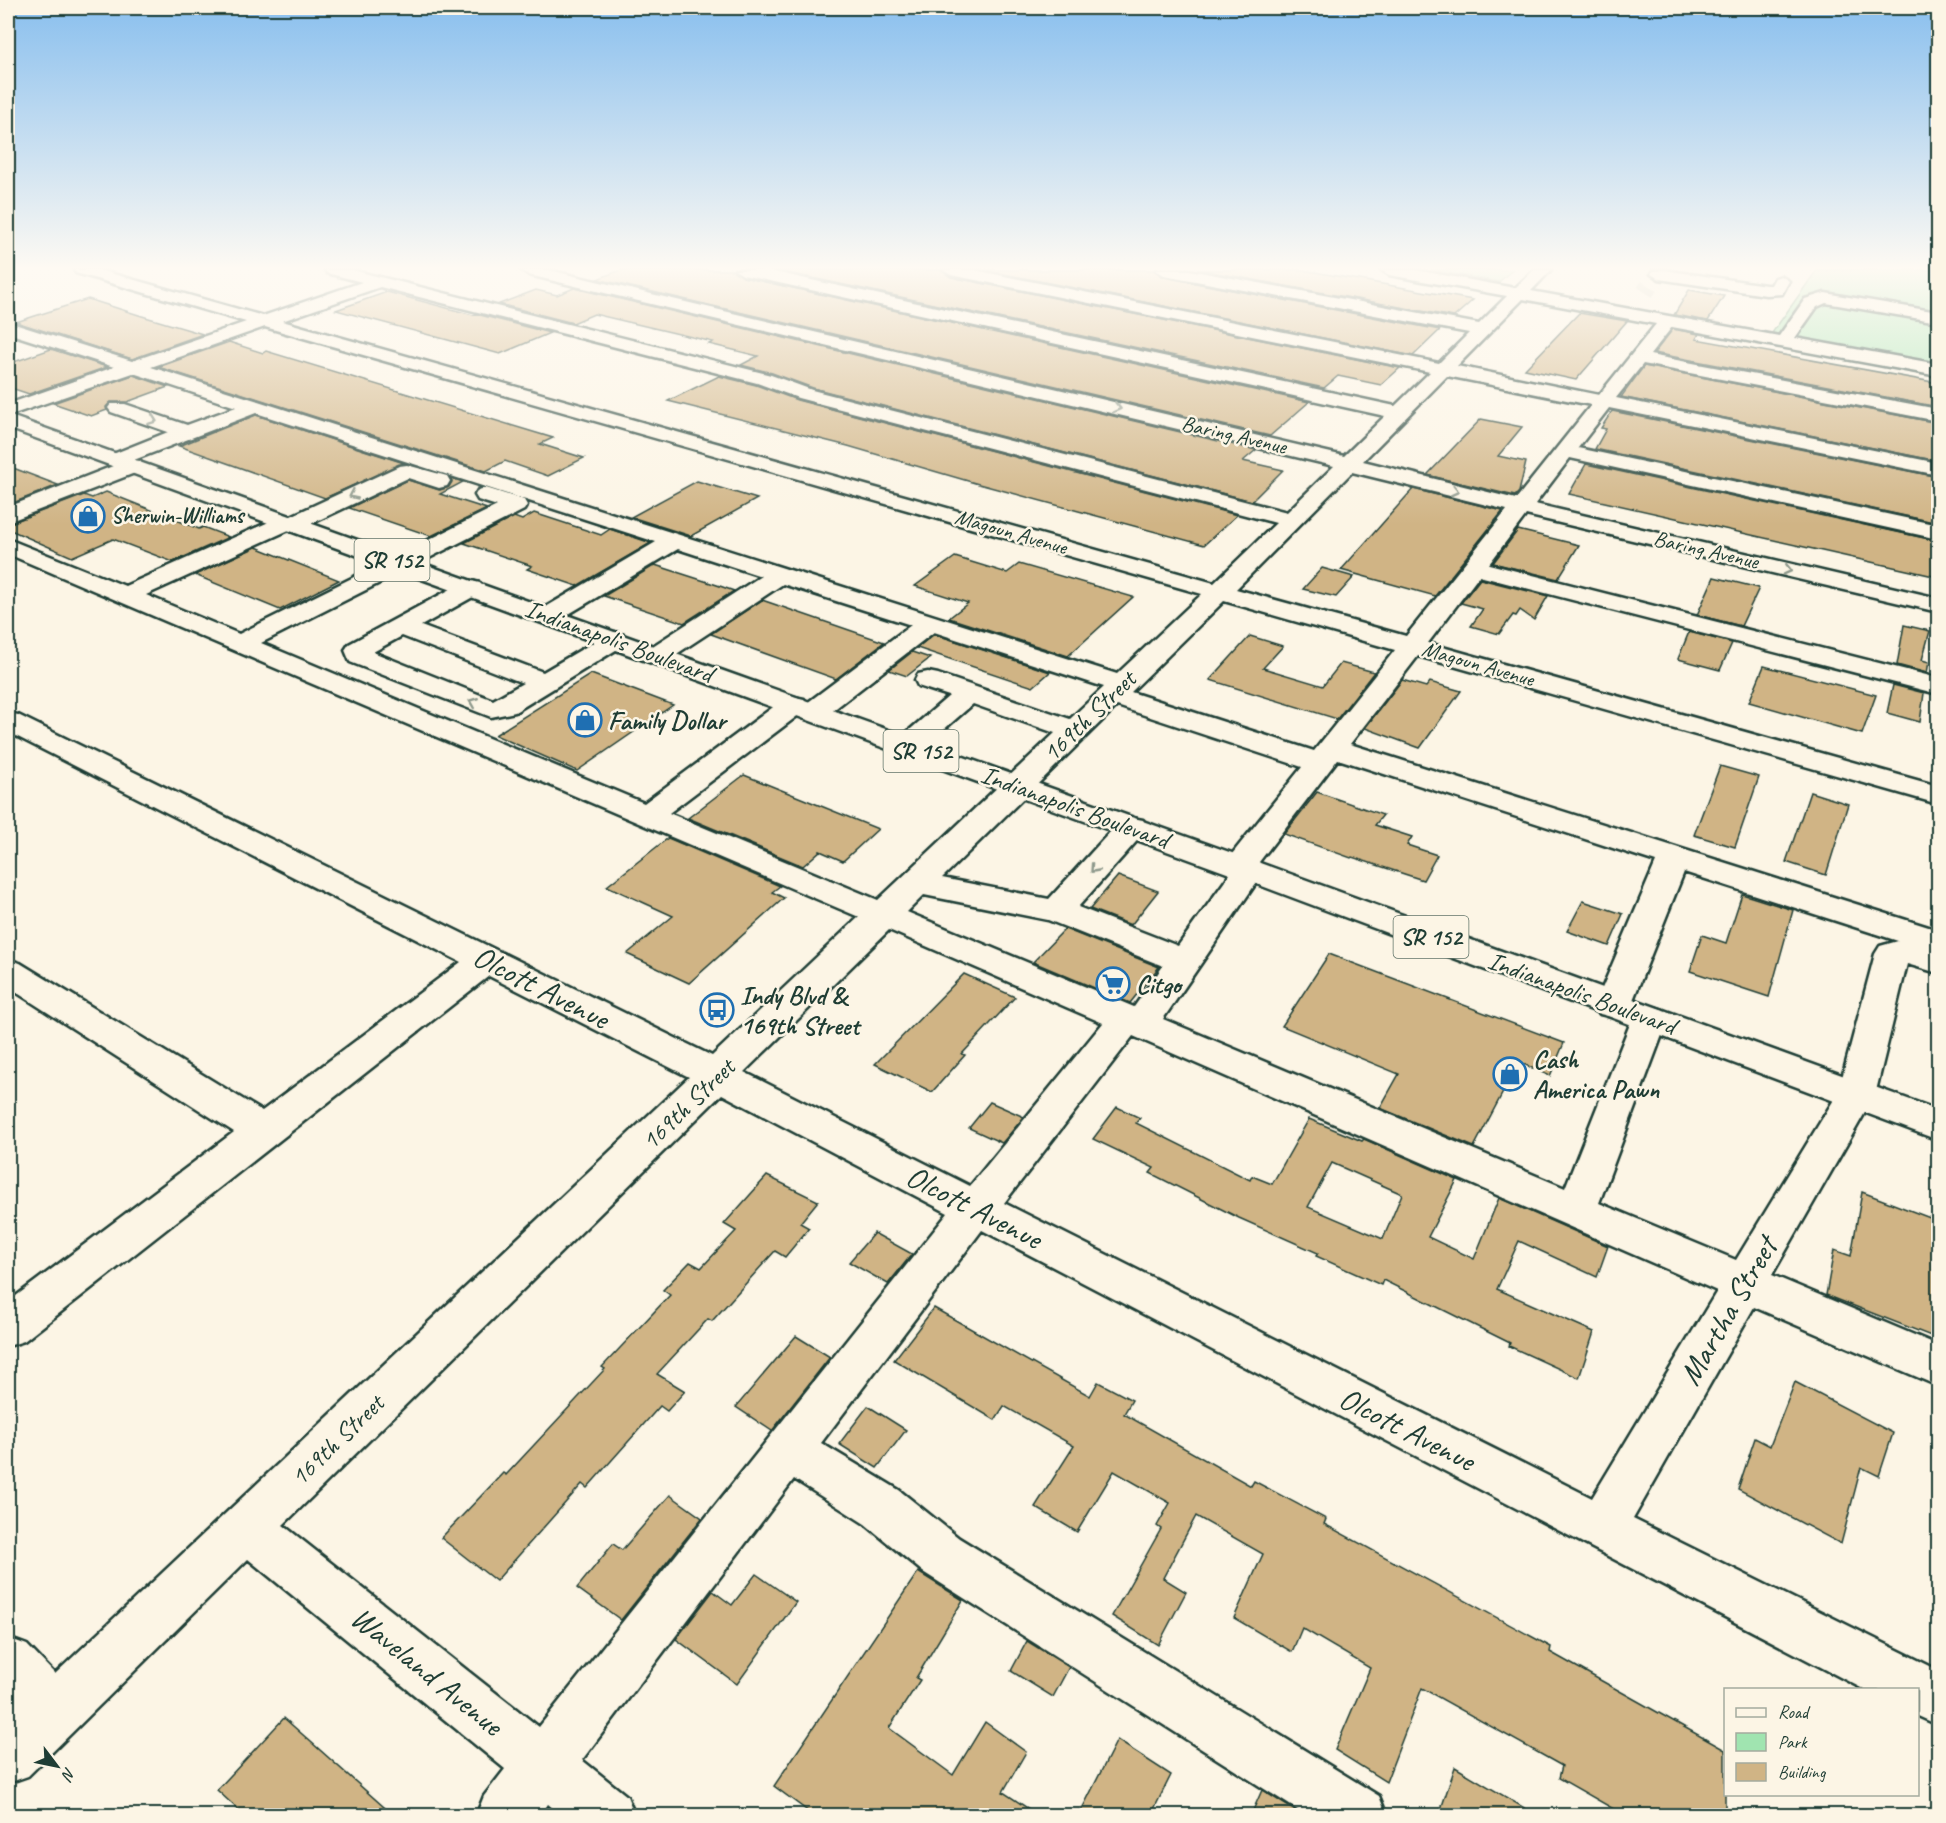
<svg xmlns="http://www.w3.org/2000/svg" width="1946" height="1823" font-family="Caveat,sans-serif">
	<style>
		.green { fill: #a0e4b0; stroke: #609072; stroke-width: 1.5 }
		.building { fill: #d0b485; stroke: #1f3d34; stroke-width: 1.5; fill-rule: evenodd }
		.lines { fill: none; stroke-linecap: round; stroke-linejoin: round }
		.minor-tunnel { stroke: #d0d0c2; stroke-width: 18; stroke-dasharray: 18 9; stroke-linecap: butt }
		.minor-casing { stroke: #1f3d34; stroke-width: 5 }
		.major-casing { stroke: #1f3d34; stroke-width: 5 }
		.minor { fill: #fcf5e5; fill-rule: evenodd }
		.major { fill: #fcf5e5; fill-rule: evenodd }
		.oneway { stroke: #8e998c }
		.labels { text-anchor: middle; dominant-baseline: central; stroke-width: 5; stroke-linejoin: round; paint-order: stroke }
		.far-street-label { font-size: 22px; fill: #1f3d34; stroke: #fcf5e5 }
		.far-poi-label { font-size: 22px; font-weight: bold; fill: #1f3d34; stroke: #fcf5e5; text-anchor: start }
		.shield { fill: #fcf5e5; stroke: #617469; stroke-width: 1.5 }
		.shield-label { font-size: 24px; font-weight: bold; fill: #1f3d34 }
		.street-label { font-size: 26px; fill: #1f3d34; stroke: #fcf5e5 }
		.poi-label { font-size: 26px; font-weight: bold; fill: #1f3d34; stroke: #fcf5e5; text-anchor: start }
		.near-street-label { font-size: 32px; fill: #1f3d34; stroke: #fcf5e5 }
	</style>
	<rect width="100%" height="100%" fill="#fcf5e5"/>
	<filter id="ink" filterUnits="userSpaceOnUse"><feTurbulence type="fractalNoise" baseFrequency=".0167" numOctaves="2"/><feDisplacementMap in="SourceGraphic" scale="12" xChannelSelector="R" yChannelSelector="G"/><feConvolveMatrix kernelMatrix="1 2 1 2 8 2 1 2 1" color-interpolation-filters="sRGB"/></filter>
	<g filter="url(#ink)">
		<g class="green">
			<polygon points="1431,270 1512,270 1499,282"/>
			<polygon points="1817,270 1938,270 1938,363 1772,333"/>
		</g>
		<g class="building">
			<polygon points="621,270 733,270 743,277 1309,402 1270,436 597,279"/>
			<polygon points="775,270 941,270 951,277 1400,368 1381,385 1338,376 1324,388"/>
			<polygon points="984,270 1154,270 1164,277 1440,330 1413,356"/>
			<polygon points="1200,270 1303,270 1473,300 1454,317"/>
			<polygon points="574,288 1256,450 1243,461 1283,470 1252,501 813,388 772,373 741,365 758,356 709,344 713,342 594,314 573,323 499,304 536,290 557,295"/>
			<polygon points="1689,290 1724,296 1708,321 1674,315"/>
			<polygon points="387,292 473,315 476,314 550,333 500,354 336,310"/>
			<polygon points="88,299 142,316 203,334 132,359 16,322"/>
			<polygon points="1579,313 1627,321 1576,380 1525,369"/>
			<polygon points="1673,329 1699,334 1696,339 1938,383 1938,407 1654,353"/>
			<polygon points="229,342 263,353 266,351 553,438 540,444 584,458 548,476 505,461 486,471 158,367"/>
			<polygon points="51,349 107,367 29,394 8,387 8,364"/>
			<polygon points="1644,366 1938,423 1938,461 1621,397"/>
			<polygon points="133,375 168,387 127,402 111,402 106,407 107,410 91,416 53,403"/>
			<polygon points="719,376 756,385 797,400 1237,515 1204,545 975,483 848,446 668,401"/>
			<polygon points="1612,411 1938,477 1938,523 1595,449 1606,429 1601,428"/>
			<polygon points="256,415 404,463 325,498 179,446"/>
			<polygon points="1481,419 1522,427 1498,456 1526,462 1519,492 1515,496 1427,475"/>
			<polygon points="1586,464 1938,541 1938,577 1569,494"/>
			<polygon points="8,466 58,485 8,505"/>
			<polygon points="451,478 463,482 440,494 487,509 431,536 349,508 408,480 440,490 449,487 452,482"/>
			<polygon points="697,481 757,499 691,536 631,517"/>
			<polygon points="1413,489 1503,511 1435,596 1341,570"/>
			<polygon points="106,492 199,529 203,527 229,537 173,562 113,539 72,557 8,529 8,524 84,495 92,498"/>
			<polygon points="534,513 601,535 610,529 651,543 577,586 527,569 532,566 464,543 514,517 522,520"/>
			<polygon points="1518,530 1579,545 1558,579 1493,563"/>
			<polygon points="256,547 339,580 280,610 195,575"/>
			<polygon points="955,557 1007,573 1019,564 1133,597 1068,656 949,618 968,603 915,586"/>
			<polygon points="655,565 717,585 734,591 684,623 604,596"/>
			<polygon points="1322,568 1354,577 1336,597 1303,589"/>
			<polygon points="1714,577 1759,588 1741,626 1697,615"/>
			<polygon points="1480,579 1548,596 1534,620 1520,610 1516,616 1513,615 1499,634 1471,626 1483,609 1461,603"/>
			<polygon points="762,600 884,642 836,679 711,634"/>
			<polygon points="1904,625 1930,631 1922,660 1929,662 1927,673 1897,665"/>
			<polygon points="1689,632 1732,643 1720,670 1678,659"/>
			<polygon points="934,634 1050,672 1033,687 917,648"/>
			<polygon points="1250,636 1283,646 1263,668 1323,686 1341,663 1374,672 1337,719 1210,680"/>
			<polygon points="912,652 930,658 907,676 889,670"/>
			<polygon points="1764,666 1876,695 1862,734 1749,702"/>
			<polygon points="591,674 673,705 577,771 495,735"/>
			<polygon points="1402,680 1426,687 1430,682 1461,691 1420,748 1365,728"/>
			<polygon points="1893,685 1924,693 1920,722 1887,713"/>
			<polygon points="1720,766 1759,777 1735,847 1694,835"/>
			<polygon points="744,775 878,829 843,861 820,851 803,866 688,818"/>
			<polygon points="1317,792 1383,815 1375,825 1412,837 1407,845 1437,855 1423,880 1352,857 1351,858 1284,834"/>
			<polygon points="1810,792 1848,804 1826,875 1786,862"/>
			<polygon points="668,838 780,886 772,892 784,898 689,983 627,954 673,916 607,886"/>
			<polygon points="1118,876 1158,891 1131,925 1090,909"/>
			<polygon points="1742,894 1793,910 1769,997 1690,971 1702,935 1726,943"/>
			<polygon points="1583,901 1623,914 1609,946 1567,931"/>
			<polygon points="1065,929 1159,967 1130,1003 1033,962"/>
			<polygon points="1329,954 1564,1043 1550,1076 1519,1062 1474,1147 1380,1108 1399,1074 1282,1026"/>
			<polygon points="964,974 1015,997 962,1054 965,1055 932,1092 875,1064"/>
			<polygon points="990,1102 1024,1117 1002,1143 969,1128"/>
			<path d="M1117,1107l23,11 -4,5 114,57 2,-4 20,8 37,-65 53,22 2,-2 93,41 -29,57 46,22 25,-61 109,48 -11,31 -78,-36 -22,48 97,43 -15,46 -70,-32 1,-3 -127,-63 -2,5 -65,-29 2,-3 -79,-35 -89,-45 4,-5 -61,-29zM1332,1163l70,31 -19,45 -75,-32z"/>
			<polygon points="767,1176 818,1201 800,1223 809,1228 785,1257 775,1251 712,1321 708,1319 657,1374 685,1391 667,1411 660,1406 587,1488 582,1484 496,1581 441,1538 503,1473 506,1475 605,1369 602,1367 670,1295 663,1290 690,1262 701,1268 736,1231 724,1224"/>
			<polygon points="1862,1192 1938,1221 1938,1311 1936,1338 1826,1295 1834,1250 1851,1256"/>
			<polygon points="874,1233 912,1254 888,1284 849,1262"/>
			<polygon points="934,1308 1090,1396 1098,1382 1132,1400 1124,1414 1251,1486 1254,1481 1326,1519 1324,1524 1551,1647 1550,1652 1725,1750 1725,1815 1624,1815 1559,1778 1562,1766 1422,1688 1386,1782 1335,1750 1370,1668 1302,1628 1292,1652 1234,1618 1263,1554 1196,1516 1163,1578 1186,1592 1158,1645 1112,1616 1161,1529 1157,1526 1170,1503 1114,1471 1077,1532 1035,1507 1074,1446 1004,1406 995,1420 894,1360"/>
			<polygon points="796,1336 830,1357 772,1431 736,1407"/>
			<polygon points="1795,1382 1893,1433 1879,1476 1861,1467 1841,1544 1738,1489 1755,1438 1770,1446"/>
			<polygon points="868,1406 906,1430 877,1468 839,1444"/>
			<polygon points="670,1495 702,1518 621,1620 577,1588 613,1544 622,1550"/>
			<polygon points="918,1572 963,1600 916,1678 920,1680 889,1728 953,1775 985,1722 1026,1752 1003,1792 1038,1815 813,1815 774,1786"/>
			<polygon points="756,1574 796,1602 737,1684 676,1639 713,1591 732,1605"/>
			<polygon points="1027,1641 1069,1667 1053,1697 1011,1671"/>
			<polygon points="284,1718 393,1815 244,1815 217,1790"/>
			<polygon points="1117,1740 1171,1775 1151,1815 1079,1815"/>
			<polygon points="1455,1767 1536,1815 1439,1815"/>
			<polygon points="1262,1790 1302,1815 1251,1815"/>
		</g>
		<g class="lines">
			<polyline class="minor-tunnel" points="1645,292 1649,286"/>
			<defs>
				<g id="minor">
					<path d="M74,270h25l164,46 99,-34 -35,-9 -2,-3h27l419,105 41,15 475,122 47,-46 -805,-191 -8,-5h28l795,186 41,-40 -642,-141 -8,-5h30l630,136 35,-34 -479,-97 -8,-5h31l465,93 30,-30 -305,-58 -8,-5h33l290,54 28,-28 -118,-21 -8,-5h34l100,18 19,-18h17l-20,21 248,45 26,-37 20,-6 113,19v10l-112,-19 -9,4 -22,31 143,26v12l-266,-49 -22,28 288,54v12l-295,-57 -27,34 322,65v12l-329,-67 -31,40 360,77v14l-368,-81 -35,46 403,94v14l-412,-97 -37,49 449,114v16l-459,-118 -51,67 510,143v18l-520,-148 -68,88 588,186v43l-31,-9 -32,131 -103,180 166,70v41l-184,-79 -121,212 305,151v55l-20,-9v-26h-53l-883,-460 -161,213 78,47 60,48 420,258 8,20h-80l-384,-244 -58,-48 -71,-45 -212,281 45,36 8,20h-73l-14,-12 -8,12h-64l8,-20 21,-27 -257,-210 -220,217 -20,7v-64l8,-9 -8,-9v-63l19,7 28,29 634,-597 -200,-101 -465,365 -16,5v-44l226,-170 -226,-145v-28l12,4 242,148 199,-149 -453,-230v-19l10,2 694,341 147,-139 -851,-363v-15l117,47 155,-69 11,-1 108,-50 8,-1 40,11 3,5 -3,5 -8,2 -31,-10 -108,51 -11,1 -143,65 93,39 258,-128 -19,-6 -3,-5 3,-5 8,-2 38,12 3,5 -3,5 -263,133 383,160 140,-104 10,-2 10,2 3,4 104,-78 -128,-41 -117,77 -9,2 -9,-2 -4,-6 4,-6 113,-73 -83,-27 -121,72 -9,3 -9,-3 -4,-5 4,-5 117,-69 -400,-129 -122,47 6,1 3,5 -3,5 -132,51v-15l105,-41 -5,-2 -4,-4 4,-4 60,-24 -57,-20 -3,-4 3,-4h14l62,21 49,-18 -103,-34 -125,43v-12l106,-37 -106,-34v-11l124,39 114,-39 -170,-49zM380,287l377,96 41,15 478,125 -62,60 -932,-262zM1523,299l133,25 -57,71 -142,-29zM265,327l937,267 -85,80 -966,-307zM1447,376l144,29 -75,94 -153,-38zM1352,472l155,38 -101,126 -170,-47zM1224,601l171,49 -81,101 -183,-59zM934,632l170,55 -34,32 -132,-45 -10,-2 -10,2 -3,6 3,6 31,10 -51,44 -4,6 4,6 10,3 10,-3 55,-48 82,29 -177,167 -209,-87 131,-99 3,4 10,2 10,-2zM1117,706l185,61 -74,92 -5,7 7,8 -52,72 -100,-39 65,-73 4,-7 -4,-7 -11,-2 -11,2 -72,79 -107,-21zM1338,759l318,103 -61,143 5,9 13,3 13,-3 5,-9 53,-133 214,69 -18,5 -5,8 -37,139 -102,167 -137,-57 69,-184 -5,-9 -13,-4 -13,4 -5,9 -67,169 -402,-169 102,-149 -6,-8zM924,895l124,25 115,46 -29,41 -227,-95zM889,930l214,93 -133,163 -226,-114zM1133,1036l584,255 -125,207 -588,-295zM722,1094l226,119 -409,514 -256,-202z"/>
					<polygon points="1664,270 1766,285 1771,285 1775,278 1781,276 1789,281 1782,294 1766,295 1659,279 1651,274 1653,271"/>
					<path d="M471,581l9,2 3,5 -3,5 -59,33 122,46 63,-37 9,-3 9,3 4,5 -4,5 -109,67 -24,5 -141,-55 -5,-12 4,-6 113,-61zM402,636l121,47 -30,17 -120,-48z"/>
				</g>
				<polygon id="major" points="8,415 1260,863 1938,1110 1938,1140 1238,877 8,428"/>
			</defs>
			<use href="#minor" class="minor-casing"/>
			<use href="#major" class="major-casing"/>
			<use href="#minor" class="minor"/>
			<use href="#major" class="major"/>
		</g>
		<defs><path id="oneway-chevron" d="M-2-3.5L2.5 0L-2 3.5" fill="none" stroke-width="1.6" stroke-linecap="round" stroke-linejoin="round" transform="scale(1.5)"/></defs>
		<g class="oneway">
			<use href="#oneway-chevron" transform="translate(1117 408) rotate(13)"/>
			<use href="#oneway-chevron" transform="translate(153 420) rotate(20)"/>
			<use href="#oneway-chevron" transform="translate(1455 491) rotate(13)"/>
			<use href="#oneway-chevron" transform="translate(353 495) rotate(155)"/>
			<use href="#oneway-chevron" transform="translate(1788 570) rotate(13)"/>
			<use href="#oneway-chevron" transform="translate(473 702) rotate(-158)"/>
			<use href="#oneway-chevron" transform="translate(1094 869) rotate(132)"/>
		</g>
	</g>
	<linearGradient id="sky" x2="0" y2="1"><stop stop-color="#89bfee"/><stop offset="0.51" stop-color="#fefaf3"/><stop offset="1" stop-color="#fefaf3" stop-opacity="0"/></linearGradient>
	<rect width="1946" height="525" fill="url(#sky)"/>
	<defs>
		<symbol id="shop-ring" viewBox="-11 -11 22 22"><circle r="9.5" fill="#fcf5e5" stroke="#1f6fb2" stroke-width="1.5"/><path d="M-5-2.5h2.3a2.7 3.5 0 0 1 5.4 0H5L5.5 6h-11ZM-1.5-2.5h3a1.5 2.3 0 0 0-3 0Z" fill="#1f6fb2"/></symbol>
		<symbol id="supermarket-ring" viewBox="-11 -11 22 22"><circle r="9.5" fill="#fcf5e5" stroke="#1f6fb2" stroke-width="1.5"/><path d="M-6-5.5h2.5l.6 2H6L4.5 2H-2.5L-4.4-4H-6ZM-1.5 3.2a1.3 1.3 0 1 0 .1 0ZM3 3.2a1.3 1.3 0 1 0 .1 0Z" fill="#1f6fb2"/></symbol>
		<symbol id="bus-ring" viewBox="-11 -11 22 22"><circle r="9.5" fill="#fcf5e5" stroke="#1f6fb2" stroke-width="1.5"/><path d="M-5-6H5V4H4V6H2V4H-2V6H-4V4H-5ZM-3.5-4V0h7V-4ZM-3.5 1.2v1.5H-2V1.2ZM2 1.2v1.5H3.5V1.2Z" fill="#1f6fb2"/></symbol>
	</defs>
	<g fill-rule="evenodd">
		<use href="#shop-ring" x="69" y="497" width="38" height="38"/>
		<use href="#shop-ring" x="566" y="701" width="38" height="38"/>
		<use href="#supermarket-ring" x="1094" y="965" width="38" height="38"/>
		<use href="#bus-ring" x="698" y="991" width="38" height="38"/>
		<use href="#shop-ring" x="1491" y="1055" width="38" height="38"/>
	</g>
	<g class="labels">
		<g class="far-street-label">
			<text transform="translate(1234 435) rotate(13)">Baring Avenue</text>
			<text transform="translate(1011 532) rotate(16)">Magoun Avenue</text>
			<text transform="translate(1706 550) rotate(13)">Baring Avenue</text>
			<text transform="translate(1478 664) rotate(16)">Magoun Avenue</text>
		</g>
		<g class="far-poi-label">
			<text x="111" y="516">Sherwin-Williams</text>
		</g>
		<g class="shield">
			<rect x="354.5" y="539" width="75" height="42" rx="4.5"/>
			<rect x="883.5" y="730" width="75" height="42" rx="4.5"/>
			<rect x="1393.5" y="916" width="75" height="42" rx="4.5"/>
		</g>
		<g class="shield-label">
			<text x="392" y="560">SR 152</text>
			<text x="921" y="751">SR 152</text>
			<text x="1431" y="937">SR 152</text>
		</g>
		<g class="street-label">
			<text transform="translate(619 641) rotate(20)">Indianapolis Boulevard</text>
			<text transform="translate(1089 716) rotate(-44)">169th Street</text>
			<text transform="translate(1075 807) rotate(20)">Indianapolis Boulevard</text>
			<text transform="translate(1582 993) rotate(20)">Indianapolis Boulevard</text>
			<text transform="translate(688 1104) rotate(-44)">169th Street</text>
			<text transform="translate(337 1440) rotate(-44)">169th Street</text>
		</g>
		<g class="poi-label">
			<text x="608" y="720">Family Dollar</text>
			<text x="1136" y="984">Citgo</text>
			<text x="740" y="995">Indy Blvd &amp;<tspan x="740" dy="30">169th Street</tspan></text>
			<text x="1533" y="1059">Cash<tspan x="1533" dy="30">America Pawn</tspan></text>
		</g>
		<g class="near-street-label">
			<text transform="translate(541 987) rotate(27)">Olcott Avenue</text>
			<text transform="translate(974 1207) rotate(27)">Olcott Avenue</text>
			<text transform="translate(1728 1311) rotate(-60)">Martha Street</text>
			<text transform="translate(1407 1429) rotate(27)">Olcott Avenue</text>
			<text transform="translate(427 1671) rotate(39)">Waveland Avenue</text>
		</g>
	</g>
	<rect width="1946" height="1823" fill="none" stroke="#fcf5e5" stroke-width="30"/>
	<rect x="15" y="15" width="1916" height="1793" fill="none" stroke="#1f3d34" stroke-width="2" filter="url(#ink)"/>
	<rect x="1724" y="1688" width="195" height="108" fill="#fcf5e5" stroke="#a4ab9e" stroke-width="1.5"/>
	<rect x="1736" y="1708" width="30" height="9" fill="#fcf5e5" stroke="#a4ab9e" stroke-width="1.5"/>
	<text x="1778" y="1718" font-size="18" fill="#1f3d34">Road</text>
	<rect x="1736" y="1733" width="30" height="18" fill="#a0e4b0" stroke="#a4ab9e" stroke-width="1.5"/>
	<text x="1778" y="1748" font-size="18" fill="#1f3d34">Park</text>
	<rect x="1736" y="1763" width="30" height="18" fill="#d0b485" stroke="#a4ab9e" stroke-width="1.5"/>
	<text x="1778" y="1778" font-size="18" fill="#1f3d34">Building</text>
	<g transform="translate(57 1766) rotate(122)" stroke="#fcf5e5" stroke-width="4.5" paint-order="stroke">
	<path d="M0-4.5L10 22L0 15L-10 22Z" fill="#1f3d34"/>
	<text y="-9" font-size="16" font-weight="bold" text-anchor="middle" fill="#1f3d34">N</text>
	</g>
</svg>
